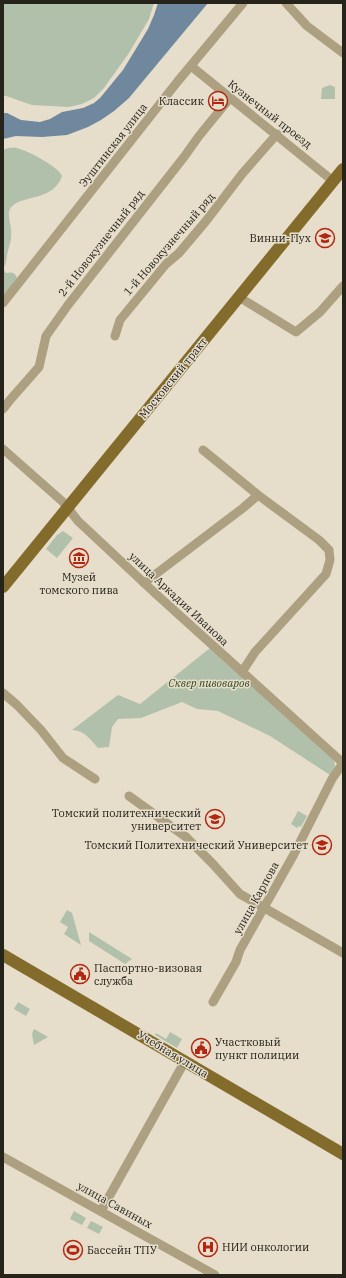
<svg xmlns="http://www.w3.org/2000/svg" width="346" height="1278" font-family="'IBM Plex Serif',serif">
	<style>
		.green { fill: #b1c0ab }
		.water { fill: #6f889d }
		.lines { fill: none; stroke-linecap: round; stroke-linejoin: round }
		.minor { stroke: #ada081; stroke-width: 9 }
		.major { stroke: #836b2c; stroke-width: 12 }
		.labels { text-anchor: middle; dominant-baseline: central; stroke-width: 3; stroke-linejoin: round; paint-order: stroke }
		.poi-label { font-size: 11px; fill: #26231b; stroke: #e6deca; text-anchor: end }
		.street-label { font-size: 11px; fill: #26231b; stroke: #e6deca }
		.park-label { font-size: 11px; font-style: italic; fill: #2c471f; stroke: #e6deca }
	</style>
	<rect width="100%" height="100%" fill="#e6deca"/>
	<g class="green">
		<polygon points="3,3 154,3 149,19 129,53 104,88 94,98 82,104 69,107 32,105 6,96 3,96"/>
		<polygon points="330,85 335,87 335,99 321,99 322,88"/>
		<path d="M8,148c3,0 6,-1 9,0 11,3 41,18 45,28 -9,27 -44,18 -52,33 -3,6 1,15 1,21 1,9 -1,13 -3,21 -2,7 -1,12 -5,18l3,4c5,-1 9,-1 11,5l-14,19v-147z"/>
		<polygon points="63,531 73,538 57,558 46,549 57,535"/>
		<path d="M210,648l124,113 1,5 -5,9 -60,-39 -52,-25 -21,-2 -15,-7 -41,16 -23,1 -6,8 -3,20 -11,1c-7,-8 -14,-18 -26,-18l46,-35 22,9z"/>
		<polygon points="298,811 307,816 301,827 299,826 297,828 291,824"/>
		<polygon points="67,910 72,913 81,945 64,934 68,927 60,922"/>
		<polygon points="89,932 132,959 125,964 89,941"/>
		<polygon points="18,1002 30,1009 26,1016 14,1009"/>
		<polygon points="34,1029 48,1037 34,1045 32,1034"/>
		<polygon points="170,1032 182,1039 177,1048 155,1035 156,1033 166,1039"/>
		<polygon points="74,1211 86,1218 82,1225 70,1219"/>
		<polygon points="91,1221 103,1227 99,1234 87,1228"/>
	</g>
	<polygon class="water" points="158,3 208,3 129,98 114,111 101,120 88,127 67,135 42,137 16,136 3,139 3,113 7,113 21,120 40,122 50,119 62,112 83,108 94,103 100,98 123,70 148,29 154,15"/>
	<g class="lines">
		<g class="minor">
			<polyline points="286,3 307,26 343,53"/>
			<polyline points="191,66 333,181"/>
			<polyline points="239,297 296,332 320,312 343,286"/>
			<polyline points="3,303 178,81 243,3"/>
			<polyline points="115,336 120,320 166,264 179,253 206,221 242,174 277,134"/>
			<polyline points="3,409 10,400 39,367 46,336 68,305 184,157 199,136 230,98"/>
			<polyline points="3,449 63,502 78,521 156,594 343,763"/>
			<polyline points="203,450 258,495 319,540 329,550 330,560 326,574 255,652 242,672"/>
			<polyline points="144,583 243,508 258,495"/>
			<polyline points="3,693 17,705 41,730 63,758 95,779"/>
			<polyline points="129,796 186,837 212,863 240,894 343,953"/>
			<polyline points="213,1002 236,962 240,950 293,856 332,779 343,763"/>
			<polyline points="3,1157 215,1275"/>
			<polyline points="101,1211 185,1061"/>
		</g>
		<g class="major">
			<polyline points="3,587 343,169"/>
			<polyline points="3,955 343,1154"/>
		</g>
	</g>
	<defs>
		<symbol id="hotel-ring" viewBox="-11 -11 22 22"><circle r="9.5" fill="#e6deca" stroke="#b32611" stroke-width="1.5"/><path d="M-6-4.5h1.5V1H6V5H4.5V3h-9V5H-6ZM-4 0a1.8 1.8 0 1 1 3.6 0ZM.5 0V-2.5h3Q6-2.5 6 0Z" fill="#b32611"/></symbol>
		<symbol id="school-ring" viewBox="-11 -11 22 22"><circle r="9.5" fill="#e6deca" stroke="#b32611" stroke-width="1.5"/><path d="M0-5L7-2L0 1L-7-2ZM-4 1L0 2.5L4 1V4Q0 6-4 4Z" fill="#b32611"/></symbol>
		<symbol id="museum-ring" viewBox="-11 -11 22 22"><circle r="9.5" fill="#e6deca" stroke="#b32611" stroke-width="1.5"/><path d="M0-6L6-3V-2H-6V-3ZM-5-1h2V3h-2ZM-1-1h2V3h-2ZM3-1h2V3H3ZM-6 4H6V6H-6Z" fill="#b32611"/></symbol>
		<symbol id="university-ring" viewBox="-11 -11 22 22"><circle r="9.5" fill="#e6deca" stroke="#b32611" stroke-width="1.5"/><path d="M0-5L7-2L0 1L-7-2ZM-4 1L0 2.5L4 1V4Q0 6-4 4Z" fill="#b32611"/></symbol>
		<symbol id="civic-ring" viewBox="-11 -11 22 22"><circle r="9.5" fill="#e6deca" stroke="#b32611" stroke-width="1.5"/><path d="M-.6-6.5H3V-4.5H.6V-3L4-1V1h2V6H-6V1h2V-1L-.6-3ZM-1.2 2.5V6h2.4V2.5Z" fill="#b32611"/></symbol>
		<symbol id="hospital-ring" viewBox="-11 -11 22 22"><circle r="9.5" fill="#e6deca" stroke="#b32611" stroke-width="1.5"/><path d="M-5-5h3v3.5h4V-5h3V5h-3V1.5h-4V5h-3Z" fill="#b32611"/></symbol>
		<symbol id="stadium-ring" viewBox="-11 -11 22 22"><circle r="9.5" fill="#e6deca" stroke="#b32611" stroke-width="1.5"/><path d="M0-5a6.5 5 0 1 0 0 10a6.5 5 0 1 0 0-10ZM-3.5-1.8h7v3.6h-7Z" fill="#b32611"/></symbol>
	</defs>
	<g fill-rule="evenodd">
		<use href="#hotel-ring" x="207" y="90" width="22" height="22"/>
		<use href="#school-ring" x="314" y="227" width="22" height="22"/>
		<use href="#museum-ring" x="68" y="547" width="22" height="22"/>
		<use href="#university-ring" x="204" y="808" width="22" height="22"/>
		<use href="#university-ring" x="311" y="834" width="22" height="22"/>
		<use href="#civic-ring" x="69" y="963" width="22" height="22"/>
		<use href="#civic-ring" x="190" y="1037" width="22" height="22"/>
		<use href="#hospital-ring" x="197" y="1236" width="22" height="22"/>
		<use href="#stadium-ring" x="62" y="1239" width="22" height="22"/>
	</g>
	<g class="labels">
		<g class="poi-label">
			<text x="204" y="101">Классик</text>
			<text x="311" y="238">Винни-Пух</text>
			<text x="79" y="577" text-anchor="middle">Музей<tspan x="79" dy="13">томского пива</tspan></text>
			<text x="201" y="813">Томский политехнический<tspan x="201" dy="13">университет</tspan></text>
			<text x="308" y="845">Томский Политехнический Университет</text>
			<text x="94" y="968" text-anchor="start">Паспортно-визовая<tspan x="94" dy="13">служба</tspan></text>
			<text x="215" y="1042" text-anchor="start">Участковый<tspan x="215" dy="13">пункт полиции</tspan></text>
			<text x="222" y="1247" text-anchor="start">НИИ онкологии</text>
			<text x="87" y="1250" text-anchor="start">Бассейн ТПУ</text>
		</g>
		<g class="street-label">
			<text transform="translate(270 114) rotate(38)">Кузнечный проезд</text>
			<text transform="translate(113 145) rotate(-52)">Эуштинская улица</text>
			<text transform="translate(101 243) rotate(-52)">2-й Новокузнечный ряд</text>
			<text transform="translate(169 244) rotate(-49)">1-й Новокузнечный ряд</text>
			<text transform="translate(173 378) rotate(-51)">Московский тракт</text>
			<text transform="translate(179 599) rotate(43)">улица Аркадия Иванова</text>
			<text transform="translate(256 898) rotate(-61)">улица Карпова</text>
			<text transform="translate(173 1054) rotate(31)">Учебная улица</text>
			<text transform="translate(115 1205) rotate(29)">улица Савиных</text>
		</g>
		<g class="park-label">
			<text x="209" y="683">Сквер пивоваров</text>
		</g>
	</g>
	<rect width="346" height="1278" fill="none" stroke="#26231b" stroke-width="8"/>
</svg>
